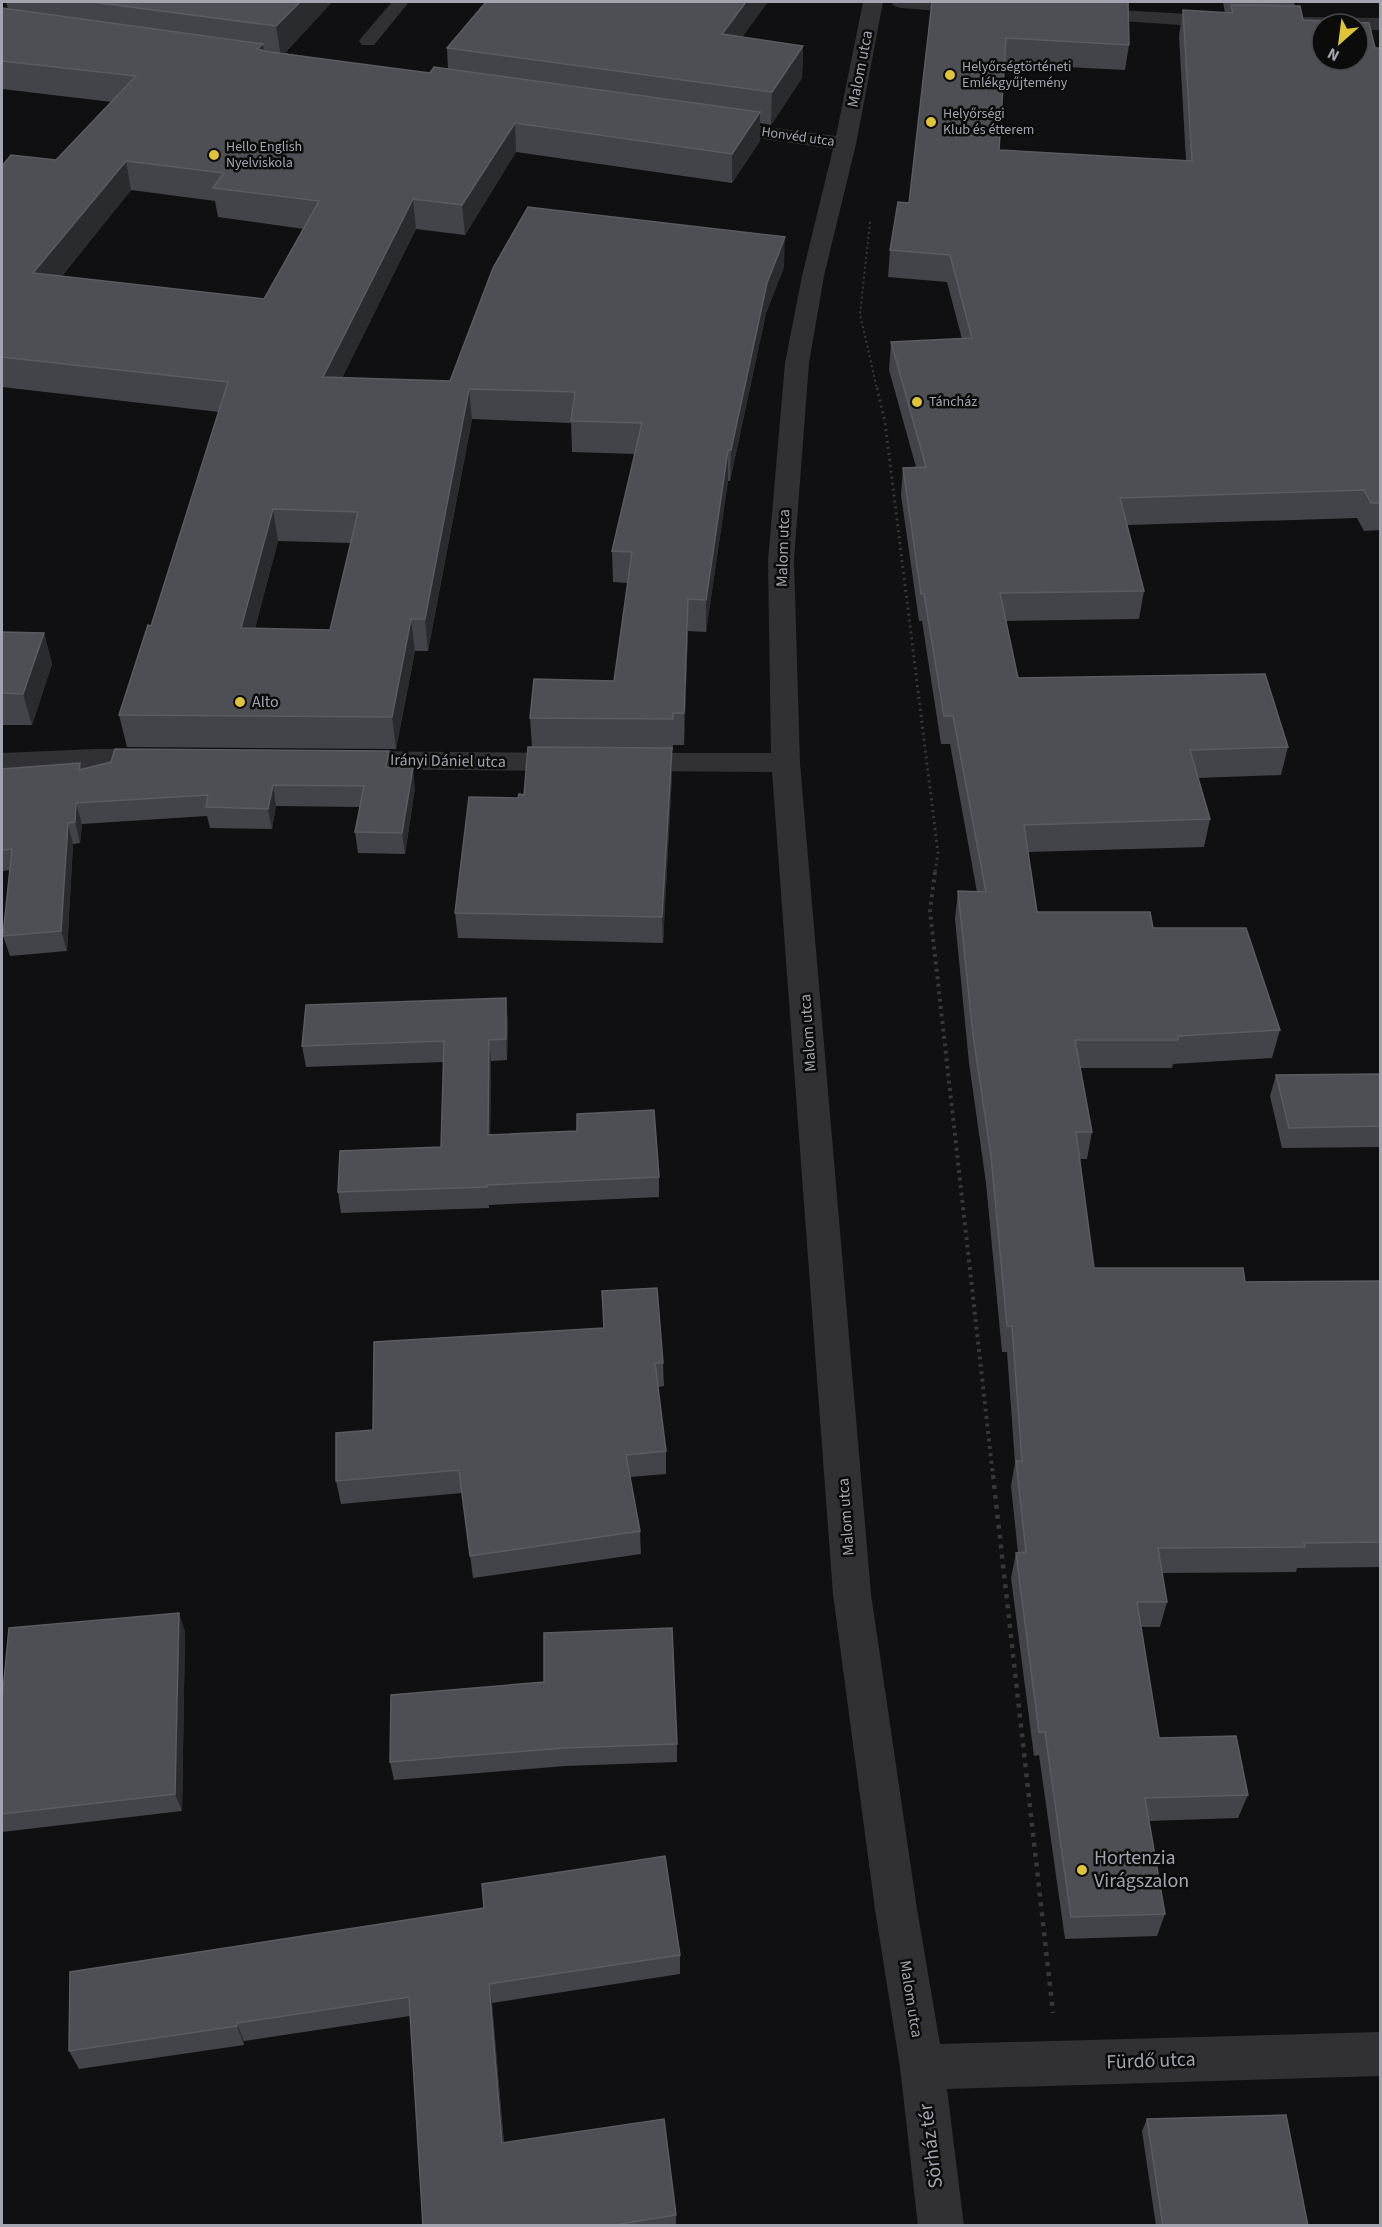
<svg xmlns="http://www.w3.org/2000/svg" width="1382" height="2227" font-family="'Source Sans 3',sans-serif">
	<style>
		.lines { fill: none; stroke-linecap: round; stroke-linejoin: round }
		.path-far3 { stroke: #37383c; stroke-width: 2; stroke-dasharray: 2 3; stroke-linecap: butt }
		.path-far2 { stroke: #37383c; stroke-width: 3; stroke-dasharray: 2 4; stroke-linecap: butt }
		.path-far1 { stroke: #37383c; stroke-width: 4; stroke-dasharray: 3 4.5; stroke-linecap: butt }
		.path { stroke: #37383c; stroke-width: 4.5; stroke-dasharray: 4 6; stroke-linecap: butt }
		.service { fill: #313135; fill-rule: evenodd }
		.minor { fill: #313135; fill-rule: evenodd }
		.wall { fill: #434449; fill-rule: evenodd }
		.shaded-wall { fill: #2a2b2e }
		.building { fill: #4d4f54; stroke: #5b5c62; stroke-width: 1.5; fill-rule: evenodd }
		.poi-dot { fill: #e0c438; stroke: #0b0b0c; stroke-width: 2 }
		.labels { text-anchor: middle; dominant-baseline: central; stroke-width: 5; stroke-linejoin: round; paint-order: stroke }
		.far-poi-label { font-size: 14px; fill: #a2a4b0; stroke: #0b0b0c; text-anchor: start }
		.far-street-label { font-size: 14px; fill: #a2a4b0; stroke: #0b0b0c }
		.street-label { font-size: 16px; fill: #a2a4b0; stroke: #0b0b0c }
		.poi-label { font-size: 16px; fill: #a2a4b0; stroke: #0b0b0c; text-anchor: start }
		.near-poi-label { font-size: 20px; fill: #a2a4b0; stroke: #0b0b0c; text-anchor: start }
		.near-street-label { font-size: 20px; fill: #a2a4b0; stroke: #0b0b0c }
	</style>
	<rect width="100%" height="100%" fill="#100f11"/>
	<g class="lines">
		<g class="path-far3">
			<polyline points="281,53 306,57"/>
			<polyline points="870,222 860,314 877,389"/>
		</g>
		<polyline class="path-far2" points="877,388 885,422 938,853 935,873"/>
		<polyline class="path-far1" points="935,872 930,911 993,1476"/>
		<polyline class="path" points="993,1475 1053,2013"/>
		<polygon class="service" points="392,2 409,2 374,45 362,45 359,41 362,37"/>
		<g class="minor">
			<polygon points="863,2 883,2 856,144 824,276 809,363 794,560 800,763 871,1594 917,1909 940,2044 1380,2032 1380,2076 947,2089 964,2226 918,2226 900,2067 875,1909 833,1594 772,772 627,771 617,769 613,762 617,755 627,753 771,753 768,560 785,363 802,276 833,149 716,132 709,130 706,126 709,122 716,120 836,136"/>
			<polygon points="891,2 969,2 984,4 987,8 984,12 977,14 901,8 894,6"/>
			<polygon points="1082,8 1225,16 1232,18 1235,22 1232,26 1225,28 1075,18 1072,14 1075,10"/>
			<polygon points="1301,17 1380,18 1380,30 1358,30 1358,24 1322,24 1322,29 1294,27 1291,23 1294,19"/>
			<polygon points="95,749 156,749 166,751 170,758 166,765 156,767 2,771 2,753"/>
			<polygon points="345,751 573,753 583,755 587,762 583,769 573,771 345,769 335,767 331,760 335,753"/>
		</g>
	</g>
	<g class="wall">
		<path d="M6,2h326l-48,52 146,19 18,-4 -1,-21 296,-11 60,9 -1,32 -31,47 -11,-2v18l-28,42 -216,-31 -51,83 -49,-6 -74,149 108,3 334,-114 -18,46 -36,168h-2l-22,151 -18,-1 -4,114h-11v5h-1v24l-9,169 -205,-5 -3,-25 63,-115 6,-3 8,-48 -2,-29 84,-37 14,-98 -15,-1 -1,-31 23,-97 -63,-2 -1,-29 -99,-4 -44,232h-13l-19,98 -269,-2 -8,-32 32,-89 68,-214 -217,-25v-221l54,-6 56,-58 -110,-13v-81l6,1zM131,190l84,11 3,16 86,12 -40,70 -202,-23zM278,541l73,2 -21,87 -75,-2z"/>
		<polygon points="932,2 1129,45 1125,70 1005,64 999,150 1186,161 1179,36 1183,10 1225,13 1223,2 1295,2 1294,6 1303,20 1375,48 1380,48 1380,530 1364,531 1357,518 1127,525 1144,591 1139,619 1006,621 1018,678 1288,747 1281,775 1198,778 1210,819 1204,847 1028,852 1037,912 1153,928 1280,1030 1272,1058 1173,1064 1172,1068 1080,1068 1092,1132 1087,1159 1080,1159 1094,1268 1245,1282 1380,1281 1380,1567 1297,1568 1296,1572 1162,1573 1167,1602 1160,1627 1141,1627 1159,1738 1248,1795 1238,1818 1149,1821 1165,1914 1157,1936 1065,1939 1039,1755 1034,1756 1011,1578 1016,1553 1018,1553 1011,1486 1015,1463 1007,1352 1002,1352 986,1183 969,1063 955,919 958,891 977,892 950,744 941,744 922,621 919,621 901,495 903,468 916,467 889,370 891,342 962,339 947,282 888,277 890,250 909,203"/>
		<polygon points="2,632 44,633 52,664 32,725 2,725"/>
		<polygon points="389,751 391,767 415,788 405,854 358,853 355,832 360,807 276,806 272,829 210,828 207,816 82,824 80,843 73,844 67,951 10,956 3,936 10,870 2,871 2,769 80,763 81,769"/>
		<polygon points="508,1019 507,1060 491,1061 490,1135 659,1177 659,1197 489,1205 489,1208 341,1213 338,1192 441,1147 444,1062 306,1067 302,1046"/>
		<polygon points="1380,1074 1380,1147 1282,1148 1270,1096 1276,1075"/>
		<polygon points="374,1342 663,1363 664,1386 658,1387 666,1451 666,1474 630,1477 640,1531 641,1554 473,1578 462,1493 341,1504 336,1481 373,1430"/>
		<polygon points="185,1631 182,1811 2,1832 2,1701"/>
		<polygon points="391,1695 677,1744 677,1762 565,1766 394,1780 390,1762"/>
		<polygon points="680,1955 680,1974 492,2003 504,2143 676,2215 676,2226 423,2226 410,2016 244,2041 244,2045 79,2069 69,2051 70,1972"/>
		<polygon points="1147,2119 1308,2226 1156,2226 1142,2131"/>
	</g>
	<g class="shaded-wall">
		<polygon points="300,2 332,2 281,57 276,26"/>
		<polygon points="746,2 768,2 722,65 722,34"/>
		<polygon points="263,44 267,72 257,49"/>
		<polygon points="803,46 802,78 771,125 772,92"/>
		<polygon points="760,112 760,141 732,183 732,154"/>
		<polygon points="515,123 516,152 465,235 462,205"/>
		<polygon points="126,161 131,190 40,303 33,273"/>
		<polygon points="413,199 416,229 327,408 323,377"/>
		<polygon points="785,237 784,267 766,313 730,481 731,450 767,283"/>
		<polygon points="469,389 472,419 428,651 425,619"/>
		<polygon points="728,450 728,481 706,632 706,600"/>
		<polygon points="273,509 278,541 247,659 241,628"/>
		<polygon points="688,599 688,631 684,745 684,713"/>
		<polygon points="411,619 415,651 396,749 392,717"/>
		<polygon points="44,633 52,664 32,725 23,694"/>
		<polygon points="672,748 672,774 663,943 662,917"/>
		<polygon points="389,751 392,771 386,767"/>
		<polygon points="413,768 415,788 405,854 402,833"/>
		<polygon points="273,785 276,806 272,829 268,809"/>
		<polygon points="76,803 82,824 80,843 75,822"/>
		<polygon points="68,823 73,844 67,951 61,931"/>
		<polygon points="506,998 508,1019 507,1060 506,1039"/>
		<polygon points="489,1040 491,1061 490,1156 488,1135"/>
		<polygon points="179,1613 185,1631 182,1811 175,1794"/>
		<polygon points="489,1984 492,2003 505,2160 502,2143"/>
		<polygon points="237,2023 244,2041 244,2045 237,2026"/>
	</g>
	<g class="building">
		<polygon points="93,2 300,2 276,26"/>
		<polygon points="486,2 746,2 722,34 803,46 772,92 447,48"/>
		<path d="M932,2h196l1,43 -123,-7 -7,112 193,11 -9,-151 50,3 -2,-8 69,1 3,14 66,3 6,25h5v455h-9l-7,-13 -244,8 24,93 -144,2 18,85 247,-4 23,73 -98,3 20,69 -186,6 13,87h113l3,16h93l34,102 -102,6v4h-103l17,92h-16l18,136h149l2,14 135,-1v261l-76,1 1,4 -147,1 9,54h-30l22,136 77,-2 12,59 -103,3 20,116 -94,3 -26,-185h-6l-23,-179 10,-1 -10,-91h6l-10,-135h-5l-16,-170 -18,-121 -15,-144 28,1 -33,-176h-9l-20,-122h-3l-18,-126 23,-1 -35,-125 81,-4 -22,-83 -60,-5 8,-48 11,1zM1322,24h36v36h-36z"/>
		<path d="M2,8l261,36 -6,5 13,3 160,21 4,-6 326,45 -28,42 -217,-31 -53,82 -49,-6 -90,178 127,4 43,-113 35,-61 257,30 -18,46 -36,167h-3l-22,150 -18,-1 -4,114h-11v6l-143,-1 4,-39 80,2 18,-129 -20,-1 30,-128 -71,-2 4,-29 -106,-3 -44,230h-14l-19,98 -273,-2 29,-90 3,1 77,-244 -226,-25v-191l9,-11 45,5 80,-84 -134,-15zM126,161l98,12 -11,15 106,13 -55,98 -231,-26zM273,509l85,3 -28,118 -89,-2z"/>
		<polygon points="2,632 44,633 23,694 2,693"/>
		<polygon points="528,747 672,748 662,917 455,913 469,797 518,798 519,794 524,795"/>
		<polygon points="115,749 389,751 386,767 413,768 402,833 355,832 364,786 273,785 268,809 206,807 208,795 76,803 75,822 68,823 61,931 3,936 12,849 2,850 2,769 80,763 79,770 111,762"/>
		<polygon points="506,998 506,1039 489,1040 488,1135 577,1131 577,1114 654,1110 659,1177 487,1185 487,1187 338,1192 340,1151 441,1147 444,1041 302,1046 306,1005"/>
		<polygon points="1380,1074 1380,1126 1289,1128 1276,1075"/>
		<polygon points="657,1288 663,1363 655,1363 666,1451 626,1455 640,1531 470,1556 459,1470 336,1481 336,1433 373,1430 374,1342 604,1328 602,1291"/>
		<polygon points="179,1613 175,1794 2,1814 2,1701 9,1628"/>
		<polygon points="672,1628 677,1744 564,1748 390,1762 391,1695 544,1682 544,1633"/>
		<polygon points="665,1856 680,1955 489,1984 502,2143 664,2119 676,2215 608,2226 423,2226 409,1997 237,2023 237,2026 69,2051 70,1972 484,1908 482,1884"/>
		<polygon points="1286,2115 1308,2226 1163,2226 1147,2119"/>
	</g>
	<g class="poi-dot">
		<circle cx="950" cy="75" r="6"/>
		<circle cx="931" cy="122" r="6"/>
		<circle cx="214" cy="155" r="6"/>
		<circle cx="917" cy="402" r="6"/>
		<circle cx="240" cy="702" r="6"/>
		<circle cx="1082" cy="1870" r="6"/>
	</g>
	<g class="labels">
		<g class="far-poi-label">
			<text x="962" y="67">Helyőrségtörténeti<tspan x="962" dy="16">Emlékgyűjtemény</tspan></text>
			<text x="943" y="114">Helyőrségi<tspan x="943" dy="16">Klub és étterem</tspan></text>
			<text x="226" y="147">Hello English<tspan x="226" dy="16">Nyelviskola</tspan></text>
			<text x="929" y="402">Táncház</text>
		</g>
		<g class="far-street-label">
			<text transform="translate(798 137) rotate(8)">Honvéd utca</text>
		</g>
		<g class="street-label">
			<text transform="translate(860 69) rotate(-79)">Malom utca</text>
			<text transform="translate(783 548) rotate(-88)">Malom utca</text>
			<text transform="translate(448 761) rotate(1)">Irányi Dániel utca</text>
			<text transform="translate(808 1033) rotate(-94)">Malom utca</text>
			<text transform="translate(846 1517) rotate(-94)">Malom utca</text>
			<text transform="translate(911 1999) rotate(81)">Malom utca</text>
		</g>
		<g class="poi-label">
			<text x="252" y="702">Alto</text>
		</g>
		<g class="near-poi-label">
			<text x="1094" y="1858">Hortenzia<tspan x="1094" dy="23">Virágszalon</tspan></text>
		</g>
		<g class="near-street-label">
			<text transform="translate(1151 2061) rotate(-2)">Fürdő utca</text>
			<text transform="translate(931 2146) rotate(-97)">Sörház tér</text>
		</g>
	</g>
	<rect width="1382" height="2227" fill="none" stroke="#a2a4b0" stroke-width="6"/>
	<g transform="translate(1340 42) rotate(208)"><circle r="28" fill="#0b0b0c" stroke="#47484e" stroke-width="1.5"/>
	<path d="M0-4.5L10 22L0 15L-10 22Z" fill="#e0c438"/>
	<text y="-9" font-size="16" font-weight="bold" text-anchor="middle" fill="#a2a4b0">N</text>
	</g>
</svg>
